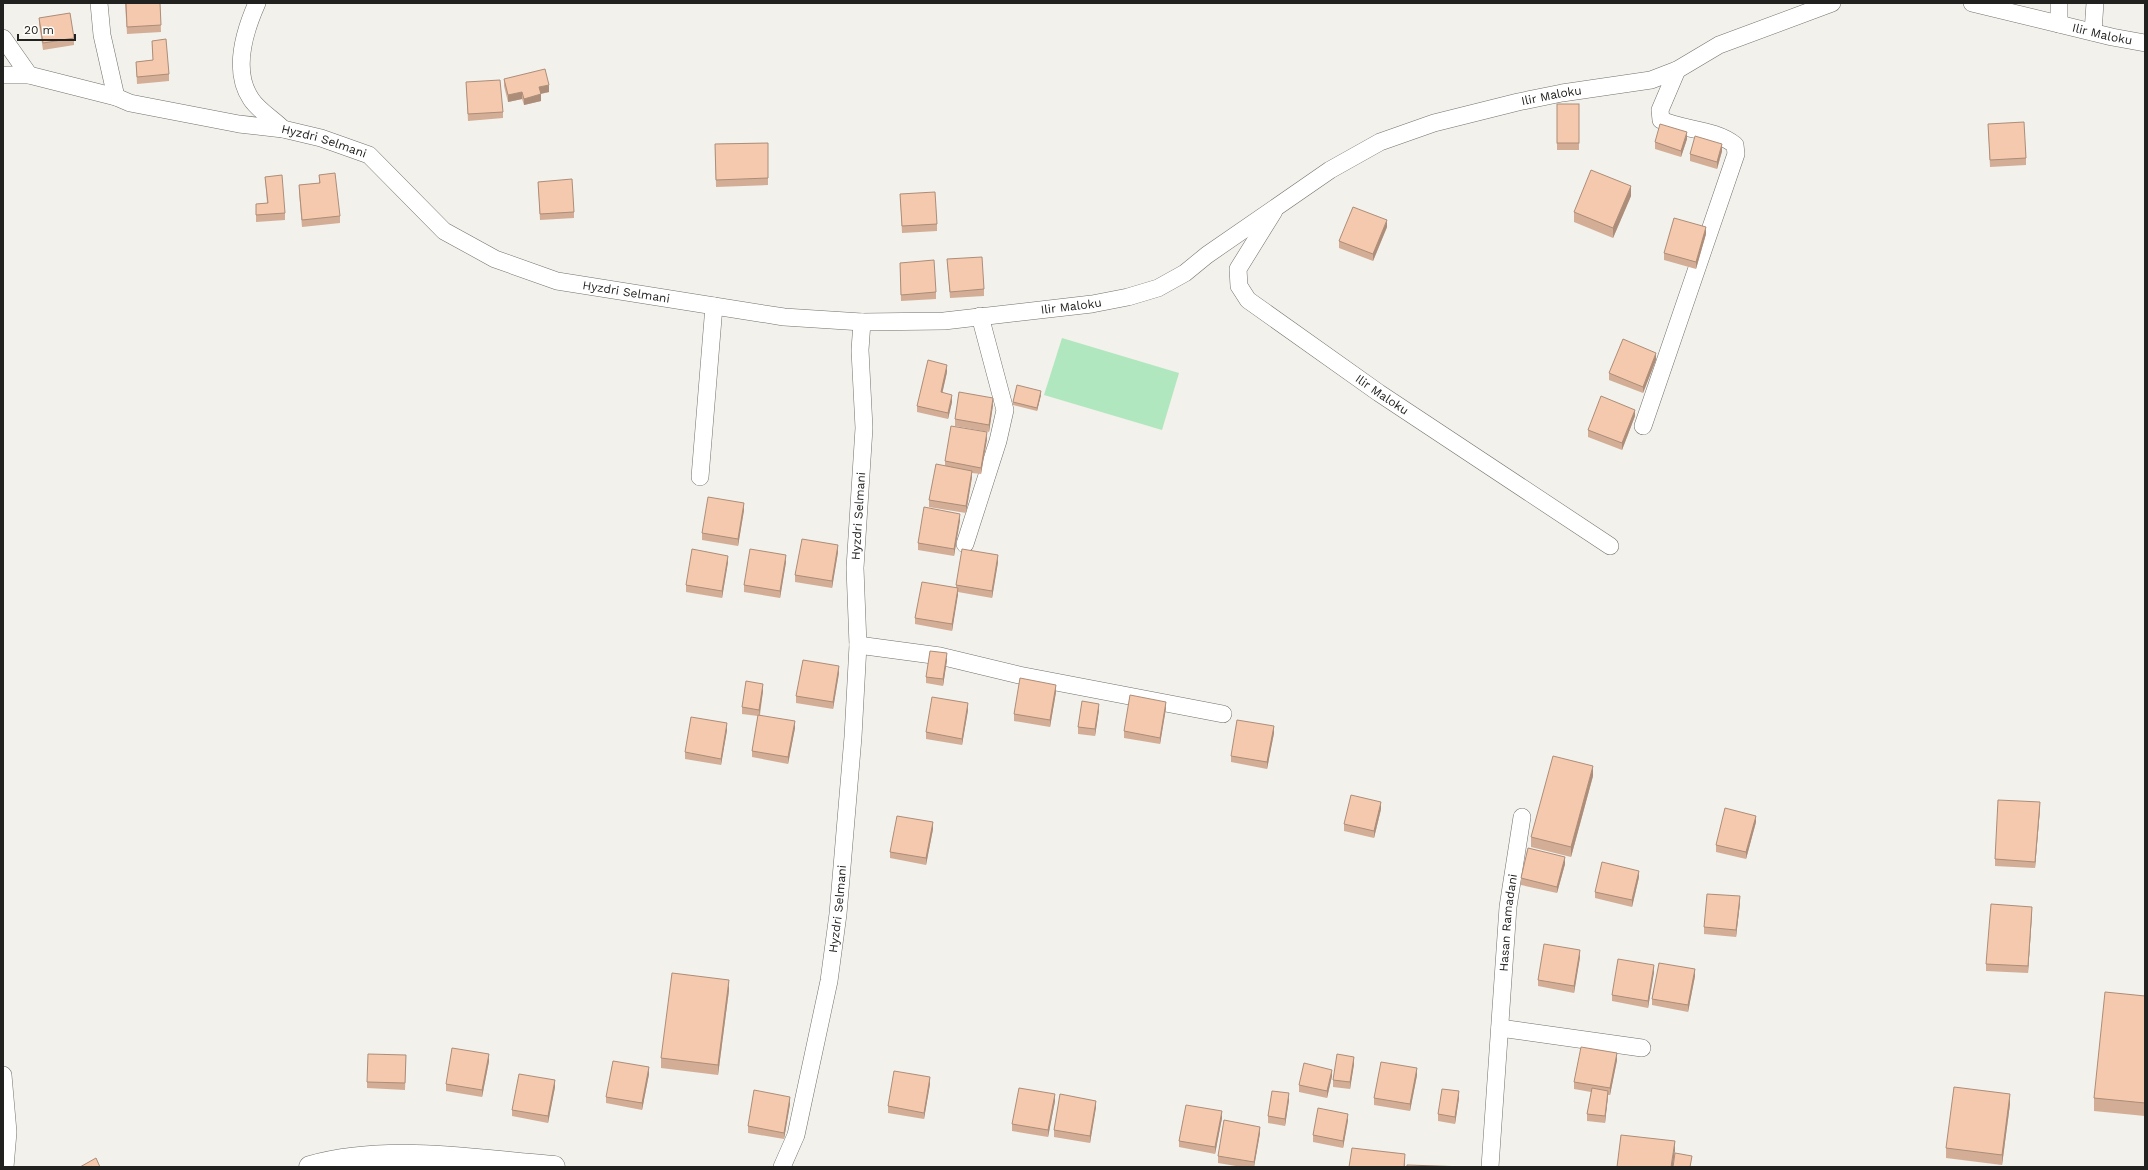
<svg xmlns="http://www.w3.org/2000/svg" width="2148" height="1170" font-family="'Work Sans',sans-serif">
	<style>
		.green { fill: #b1e7be }
		.lines { fill: none; stroke-linecap: round; stroke-linejoin: round }
		.minor-casing { stroke: #72716c; stroke-width: 18 }
		.secondary-casing { stroke: #72716c; stroke-width: 23 }
		.minor { stroke: #fff; stroke-width: 17 }
		.secondary { stroke: #fff; stroke-width: 22 }
		.wall { fill: #d3ad95 }
		.shaded-wall { fill: #ac8d79 }
		.building { fill: #f5c9ad; stroke: #ac8d79 }
		.labels { text-anchor: middle; dominant-baseline: central; stroke-width: 3.5; stroke-linejoin: round; paint-order: stroke }
		.street-label { font-size: 12px; fill: #21211f; stroke: #fffefa }
	</style>
	<rect width="100%" height="100%" fill="#f2f1eb"/>
	<polygon class="green" points="1062,338 1179,373 1162,430 1044,395"/>
	<g class="lines">
		<defs>
			<g id="minor">
				<polyline points="99,3 102,35 116,97"/>
				<path d="M257,3c-12,27 -25,68 -6,96 7,11 22,20 32,30"/>
				<path id="s1" d="M1972,3l140,34 33,6"/>
				<polyline points="2059,3 2059,24"/>
				<polyline points="2093,32 2095,3"/>
				<polyline points="3,38 29,75"/>
				<path id="s2" d="M3,75h26l87,22 14,6 109,21 44,5 38,9 48,17 75,76 51,28 62,22 227,36 78,5 82,-1 148,-17 36,-7 30,-9 27,-15 22,-18 123,-85 50,-28 54,-19 84,-21 44,-9 89,-13 26,-10 42,-25 113,-42"/>
				<path id="s3" d="M1274,211l-36,58 1,17 9,14 131,93 231,153"/>
				<path d="M1643,426l93,-272 -1,-9c-20,-16 -51,-15 -74,-25l-1,-10 17,-40"/>
				<polyline points="700,477 714,306"/>
				<polyline points="965,544 998,441 1005,410 980,316"/>
				<polyline points="858,645 940,656 1019,675 1223,714"/>
				<polyline points="1500,1028 1642,1048"/>
				<polyline points="3,1075 8,1132 5,1167"/>
				<path id="s4" d="M782,1167l14,-32 33,-154 9,-67 15,-177 5,-92 -3,-77 9,-140 -4,-78 2,-28"/>
				<path id="s5" d="M1490,1167l18,-260 14,-90"/>
			</g>
			<path id="secondary" d="M310,1167c78,-22 164,-6 244,0"/>
		</defs>
		<use href="#minor" class="minor-casing"/>
		<use href="#secondary" class="secondary-casing"/>
		<use href="#minor" class="minor"/>
		<use href="#secondary" class="secondary"/>
	</g>
	<g class="wall">
		<polygon points="125,3 160,3 161,32 127,34"/>
		<polygon points="39,18 74,38 74,45 43,50 39,24"/>
		<polygon points="152,41 169,74 169,81 137,84 136,62 153,60"/>
		<polygon points="504,79 549,92 541,94 541,101 524,105 522,99 508,102 504,86"/>
		<polygon points="466,82 503,112 503,118 468,121"/>
		<rect x="1557" y="104" width="22" height="46"/>
		<polygon points="1988,124 2026,158 2026,165 1990,167"/>
		<polygon points="1687,139 1681,157 1655,149 1655,142"/>
		<polygon points="768,143 768,185 716,187 715,144"/>
		<polygon points="1722,151 1717,169 1690,161 1690,154"/>
		<polygon points="319,175 340,216 340,223 302,227 299,192 299,185 319,183"/>
		<polygon points="265,177 285,213 285,220 256,222 256,204 267,203"/>
		<polygon points="538,182 574,212 574,218 540,220"/>
		<polygon points="900,194 937,224 937,231 902,233"/>
		<polygon points="1631,196 1613,238 1574,222 1574,212"/>
		<polygon points="1387,227 1373,261 1339,248 1339,241"/>
		<polygon points="1706,234 1696,269 1664,260 1664,253"/>
		<polygon points="947,259 984,289 984,296 950,298"/>
		<polygon points="900,263 936,292 936,299 901,301"/>
		<polygon points="1656,360 1643,393 1609,380 1609,373"/>
		<polygon points="947,372 942,393 952,402 948,419 917,412 917,406"/>
		<polygon points="1041,395 1037,411 1013,405 1013,402"/>
		<polygon points="993,405 989,432 955,426 955,419"/>
		<polygon points="1635,416 1622,450 1588,437 1588,430"/>
		<polygon points="987,439 981,474 972,473 972,477 966,513 929,507 929,500 945,466 945,461"/>
		<polygon points="744,510 738,546 702,540 702,533"/>
		<polygon points="960,520 954,556 918,550 918,543"/>
		<polygon points="838,552 832,588 795,582 795,575"/>
		<polygon points="728,562 722,598 686,592 686,585"/>
		<polygon points="786,562 780,598 744,592 744,585"/>
		<polygon points="998,562 992,598 958,592 952,631 915,624 915,618 956,588 956,585"/>
		<polygon points="947,660 943,686 926,683 926,677"/>
		<polygon points="839,673 833,709 796,703 796,696"/>
		<polygon points="763,691 760,715 795,728 788,764 752,757 752,751 758,716 742,714 742,707"/>
		<polygon points="1056,692 1050,727 1014,721 1014,714"/>
		<polygon points="1166,708 1160,744 1124,738 1124,731"/>
		<polygon points="968,710 962,745 926,739 926,732"/>
		<polygon points="1099,710 1095,736 1078,734 1078,727"/>
		<polygon points="727,730 721,765 685,759 685,752"/>
		<polygon points="1274,733 1267,769 1231,762 1231,756"/>
		<polygon points="1593,776 1571,857 1531,847 1531,837"/>
		<polygon points="1381,809 1374,838 1344,831 1344,824"/>
		<polygon points="2040,809 2035,868 1995,866 1995,859"/>
		<polygon points="1756,822 1746,859 1716,852 1716,845"/>
		<polygon points="933,829 926,865 890,858 890,852"/>
		<polygon points="1565,864 1557,893 1521,885 1521,878"/>
		<polygon points="1639,877 1632,907 1595,898 1595,892"/>
		<polygon points="1740,903 1736,937 1704,934 1704,927"/>
		<polygon points="2032,914 2028,973 1986,971 1986,964"/>
		<polygon points="1580,957 1574,993 1538,986 1538,980"/>
		<polygon points="1654,972 1648,1008 1612,1001 1612,995"/>
		<polygon points="1695,976 1688,1012 1652,1005 1652,999"/>
		<polygon points="729,990 718,1075 661,1068 661,1058"/>
		<polygon points="2145,996 2145,1116 2094,1111 2094,1098"/>
		<polygon points="406,1055 405,1090 367,1088 367,1082"/>
		<polygon points="1617,1060 1610,1095 1608,1095 1605,1123 1587,1121 1587,1114 1591,1092 1574,1089 1574,1082"/>
		<polygon points="489,1061 482,1097 446,1091 446,1084"/>
		<polygon points="1354,1064 1350,1089 1333,1087 1333,1080"/>
		<polygon points="649,1074 642,1110 606,1103 606,1097"/>
		<polygon points="1417,1075 1410,1111 1374,1105 1374,1098"/>
		<polygon points="1332,1076 1327,1098 1299,1092 1299,1085"/>
		<polygon points="930,1084 924,1119 888,1113 888,1106"/>
		<polygon points="555,1087 548,1123 512,1116 512,1110"/>
		<polygon points="1459,1098 1455,1124 1438,1121 1438,1114"/>
		<polygon points="1289,1100 1285,1126 1268,1123 1268,1116"/>
		<polygon points="1055,1101 1048,1137 1012,1131 1012,1124"/>
		<polygon points="790,1104 784,1139 748,1133 748,1126"/>
		<polygon points="2010,1104 2002,1165 1946,1158 1946,1148"/>
		<polygon points="1096,1107 1090,1143 1054,1137 1054,1130"/>
		<polygon points="1222,1118 1215,1154 1179,1147 1179,1141"/>
		<polygon points="1348,1120 1343,1148 1313,1142 1313,1135"/>
		<polygon points="1260,1133 1254,1167 1242,1167 1218,1163 1218,1156"/>
	</g>
	<g class="shaded-wall">
		<polygon points="549,85 549,92 539,94 539,87"/>
		<polygon points="522,92 522,99 508,102 508,95"/>
		<polygon points="541,94 541,101 524,105 524,99"/>
		<polygon points="1687,132 1687,139 1681,157 1681,151"/>
		<polygon points="1722,144 1722,151 1717,169 1717,162"/>
		<polygon points="1631,186 1631,196 1613,238 1613,228"/>
		<polygon points="1387,220 1387,227 1373,261 1373,254"/>
		<polygon points="1706,227 1706,234 1696,269 1696,262"/>
		<polygon points="1656,353 1656,360 1643,393 1643,387"/>
		<polygon points="947,365 947,372 941,399 941,392"/>
		<polygon points="1041,391 1041,395 1037,411 1037,408"/>
		<polygon points="952,395 952,402 948,419 948,413"/>
		<polygon points="993,398 993,405 989,432 989,425"/>
		<polygon points="1635,410 1635,416 1622,450 1622,443"/>
		<polygon points="987,432 987,439 981,474 981,468"/>
		<polygon points="972,471 972,477 966,513 966,506"/>
		<polygon points="744,503 744,510 738,546 738,539"/>
		<polygon points="960,514 960,520 954,556 954,549"/>
		<polygon points="838,545 838,552 832,588 832,581"/>
		<polygon points="786,555 786,562 780,598 780,591"/>
		<polygon points="998,555 998,562 992,598 992,591"/>
		<polygon points="728,556 728,562 722,598 722,591"/>
		<polygon points="958,588 958,595 952,631 952,624"/>
		<polygon points="947,653 947,660 943,686 943,679"/>
		<polygon points="839,666 839,673 833,709 833,702"/>
		<polygon points="763,684 763,691 759,717 759,710"/>
		<polygon points="1056,685 1056,692 1050,727 1050,720"/>
		<polygon points="1166,702 1166,708 1160,744 1160,738"/>
		<polygon points="968,703 968,710 962,745 962,739"/>
		<polygon points="1099,704 1099,710 1095,736 1095,729"/>
		<polygon points="795,721 795,728 788,764 788,757"/>
		<polygon points="727,723 727,730 721,765 721,759"/>
		<polygon points="1274,726 1274,733 1267,769 1267,762"/>
		<polygon points="1593,766 1593,776 1571,857 1571,847"/>
		<polygon points="1381,802 1381,809 1374,838 1374,831"/>
		<polygon points="2040,802 2040,809 2035,868 2035,862"/>
		<polygon points="1756,816 1756,822 1746,859 1746,852"/>
		<polygon points="933,822 933,829 926,865 926,858"/>
		<polygon points="1565,857 1565,864 1557,893 1557,887"/>
		<polygon points="1639,871 1639,877 1632,907 1632,900"/>
		<polygon points="1740,896 1740,903 1736,937 1736,930"/>
		<polygon points="2032,907 2032,914 2028,973 2028,966"/>
		<polygon points="1580,950 1580,957 1574,993 1574,986"/>
		<polygon points="1654,965 1654,972 1648,1008 1648,1001"/>
		<polygon points="1695,969 1695,976 1688,1012 1688,1005"/>
		<polygon points="729,980 729,990 718,1075 718,1065"/>
		<polygon points="1617,1053 1617,1060 1610,1095 1610,1088"/>
		<polygon points="489,1054 489,1061 482,1097 482,1090"/>
		<polygon points="1354,1057 1354,1064 1350,1089 1350,1082"/>
		<polygon points="649,1067 649,1074 642,1110 642,1103"/>
		<polygon points="1417,1068 1417,1075 1410,1111 1410,1104"/>
		<polygon points="1332,1070 1332,1076 1327,1098 1327,1091"/>
		<polygon points="930,1077 930,1084 924,1119 924,1113"/>
		<polygon points="555,1080 555,1087 548,1123 548,1116"/>
		<polygon points="1459,1091 1459,1098 1455,1124 1455,1117"/>
		<polygon points="1608,1091 1608,1097 1605,1123 1605,1116"/>
		<polygon points="1289,1093 1289,1100 1285,1126 1285,1119"/>
		<polygon points="1055,1094 1055,1101 1048,1137 1048,1130"/>
		<polygon points="2010,1094 2010,1104 2002,1165 2002,1155"/>
		<polygon points="790,1097 790,1104 784,1139 784,1133"/>
		<polygon points="1096,1101 1096,1107 1090,1143 1090,1136"/>
		<polygon points="1222,1111 1222,1118 1215,1154 1215,1147"/>
		<polygon points="1348,1114 1348,1120 1343,1148 1343,1141"/>
		<polygon points="1260,1127 1260,1133 1254,1167 1254,1162"/>
		<polygon points="1675,1141 1675,1151 1673,1167 1671,1167"/>
		<polygon points="1405,1154 1405,1167 1404,1167"/>
	</g>
	<g class="building">
		<polygon points="126,3 160,3 161,25 127,27"/>
		<polygon points="70,13 74,38 43,43 39,18"/>
		<polygon points="166,39 169,74 137,77 136,62 153,60 152,41"/>
		<polygon points="545,69 549,85 539,87 541,94 524,99 522,92 508,95 504,79"/>
		<polygon points="500,80 503,112 468,114 466,82"/>
		<rect x="1557" y="104" width="22" height="39"/>
		<polygon points="2024,122 2026,158 1990,160 1988,124"/>
		<polygon points="1660,124 1687,132 1681,151 1655,142"/>
		<polygon points="1695,136 1722,144 1717,162 1690,154"/>
		<polygon points="768,143 768,178 716,180 715,144"/>
		<polygon points="1591,170 1631,186 1613,228 1574,212"/>
		<polygon points="335,173 340,216 302,220 299,185 320,183 319,175"/>
		<polygon points="282,175 285,213 256,215 256,204 268,203 265,177"/>
		<polygon points="572,179 574,212 540,214 538,182"/>
		<polygon points="935,192 937,224 902,226 900,194"/>
		<polygon points="1353,207 1387,220 1373,254 1339,241"/>
		<polygon points="1674,218 1706,227 1696,262 1664,253"/>
		<polygon points="982,257 984,289 950,292 947,259"/>
		<polygon points="934,260 936,292 901,295 900,263"/>
		<polygon points="1623,339 1656,353 1643,387 1609,373"/>
		<polygon points="928,360 947,365 941,392 952,395 948,413 917,406"/>
		<polygon points="1017,385 1041,391 1037,408 1013,402"/>
		<polygon points="959,392 993,398 989,425 955,419"/>
		<polygon points="1601,396 1635,410 1622,443 1588,430"/>
		<polygon points="951,426 987,432 981,468 945,461"/>
		<polygon points="936,464 972,471 966,506 929,500"/>
		<polygon points="708,497 744,503 738,539 702,533"/>
		<polygon points="924,507 960,514 954,549 918,543"/>
		<polygon points="802,539 838,545 832,581 795,575"/>
		<polygon points="692,549 728,556 722,591 686,585"/>
		<polygon points="750,549 786,555 780,591 744,585"/>
		<polygon points="962,549 998,555 992,591 956,585"/>
		<polygon points="922,582 958,588 952,624 915,618"/>
		<polygon points="930,651 947,653 943,679 926,677"/>
		<polygon points="803,660 839,666 833,702 796,696"/>
		<polygon points="1020,678 1056,685 1050,720 1014,714"/>
		<polygon points="746,681 763,684 759,710 742,707"/>
		<polygon points="1130,695 1166,702 1160,738 1124,731"/>
		<polygon points="932,697 968,703 962,739 926,732"/>
		<polygon points="1082,701 1099,704 1095,729 1078,727"/>
		<polygon points="758,715 795,721 788,757 752,751"/>
		<polygon points="691,717 727,723 721,759 685,752"/>
		<polygon points="1237,720 1274,726 1267,762 1231,756"/>
		<polygon points="1553,756 1593,766 1571,847 1531,837"/>
		<polygon points="1351,795 1381,802 1374,831 1344,824"/>
		<polygon points="1998,800 2040,802 2035,862 1995,859"/>
		<polygon points="1725,808 1756,816 1746,852 1716,845"/>
		<polygon points="897,816 933,822 926,858 890,852"/>
		<polygon points="1528,848 1565,857 1557,887 1521,878"/>
		<polygon points="1602,862 1639,871 1632,900 1595,892"/>
		<polygon points="1707,894 1740,896 1736,930 1704,927"/>
		<polygon points="1991,904 2032,907 2028,966 1986,964"/>
		<polygon points="1544,944 1580,950 1574,986 1538,980"/>
		<polygon points="1618,959 1654,965 1648,1001 1612,995"/>
		<polygon points="1659,963 1695,969 1688,1005 1652,999"/>
		<polygon points="672,973 729,980 718,1065 661,1058"/>
		<polygon points="2105,992 2145,996 2145,1103 2094,1098"/>
		<polygon points="1581,1047 1617,1053 1610,1088 1574,1082"/>
		<polygon points="452,1048 489,1054 482,1090 446,1084"/>
		<polygon points="368,1054 406,1055 405,1083 367,1082"/>
		<polygon points="1337,1054 1354,1057 1350,1082 1333,1080"/>
		<polygon points="613,1061 649,1067 642,1103 606,1097"/>
		<polygon points="1381,1062 1417,1068 1410,1104 1374,1098"/>
		<polygon points="1304,1063 1332,1070 1327,1091 1299,1085"/>
		<polygon points="894,1071 930,1077 924,1113 888,1106"/>
		<polygon points="519,1074 555,1080 548,1116 512,1110"/>
		<polygon points="1954,1087 2010,1094 2002,1155 1946,1148"/>
		<polygon points="1019,1088 1055,1094 1048,1130 1012,1124"/>
		<polygon points="1592,1088 1608,1091 1605,1116 1587,1114"/>
		<polygon points="1442,1089 1459,1091 1455,1117 1438,1114"/>
		<polygon points="754,1090 790,1097 784,1133 748,1126"/>
		<polygon points="1272,1091 1289,1093 1285,1119 1268,1116"/>
		<polygon points="1060,1094 1096,1101 1090,1136 1054,1130"/>
		<polygon points="1186,1105 1222,1111 1215,1147 1179,1141"/>
		<polygon points="1318,1108 1348,1114 1343,1141 1313,1135"/>
		<polygon points="1224,1120 1260,1127 1254,1162 1218,1156"/>
		<polygon points="1621,1135 1675,1141 1671,1167 1617,1167"/>
		<polygon points="1352,1148 1405,1154 1404,1167 1349,1167"/>
		<polygon points="1675,1153 1692,1156 1690,1167 1673,1167"/>
		<polygon points="96,1158 100,1167 80,1167"/>
		<polygon points="1407,1165 1467,1167 1407,1167"/>
	</g>
	<g class="labels">
		<g class="street-label">
			<text stroke="none"><textPath href="#s1" startOffset="134">Ilir Maloku</textPath></text>
			<text stroke="none"><textPath href="#s2" startOffset="1658">Ilir Maloku</textPath></text>
			<text stroke="none"><textPath href="#s2" startOffset="329">Hyzdri Selmani</textPath></text>
			<text stroke="none"><textPath href="#s2" startOffset="677">Hyzdri Selmani</textPath></text>
			<text stroke="none"><textPath href="#s2" startOffset="1125">Ilir Maloku</textPath></text>
			<text stroke="none"><textPath href="#s3" startOffset="266">Ilir Maloku</textPath></text>
			<text stroke="none"><textPath href="#s4" startOffset="659">Hyzdri Selmani</textPath></text>
			<text stroke="none"><textPath href="#s4" startOffset="265">Hyzdri Selmani</textPath></text>
			<text stroke="none"><textPath href="#s5" startOffset="245">Hasan Ramadani</textPath></text>
		</g>
	</g>
	<rect width="2148" height="1170" fill="none" stroke="#21211f" stroke-width="8"/>
	<path d="M18 34v6h57v-6" fill="none" stroke="#21211f" stroke-width="2"/>
	<text x="24" y="34" font-size="12" fill="#21211f" stroke="#fffefa" stroke-width="3" paint-order="stroke">20 m</text>
</svg>
